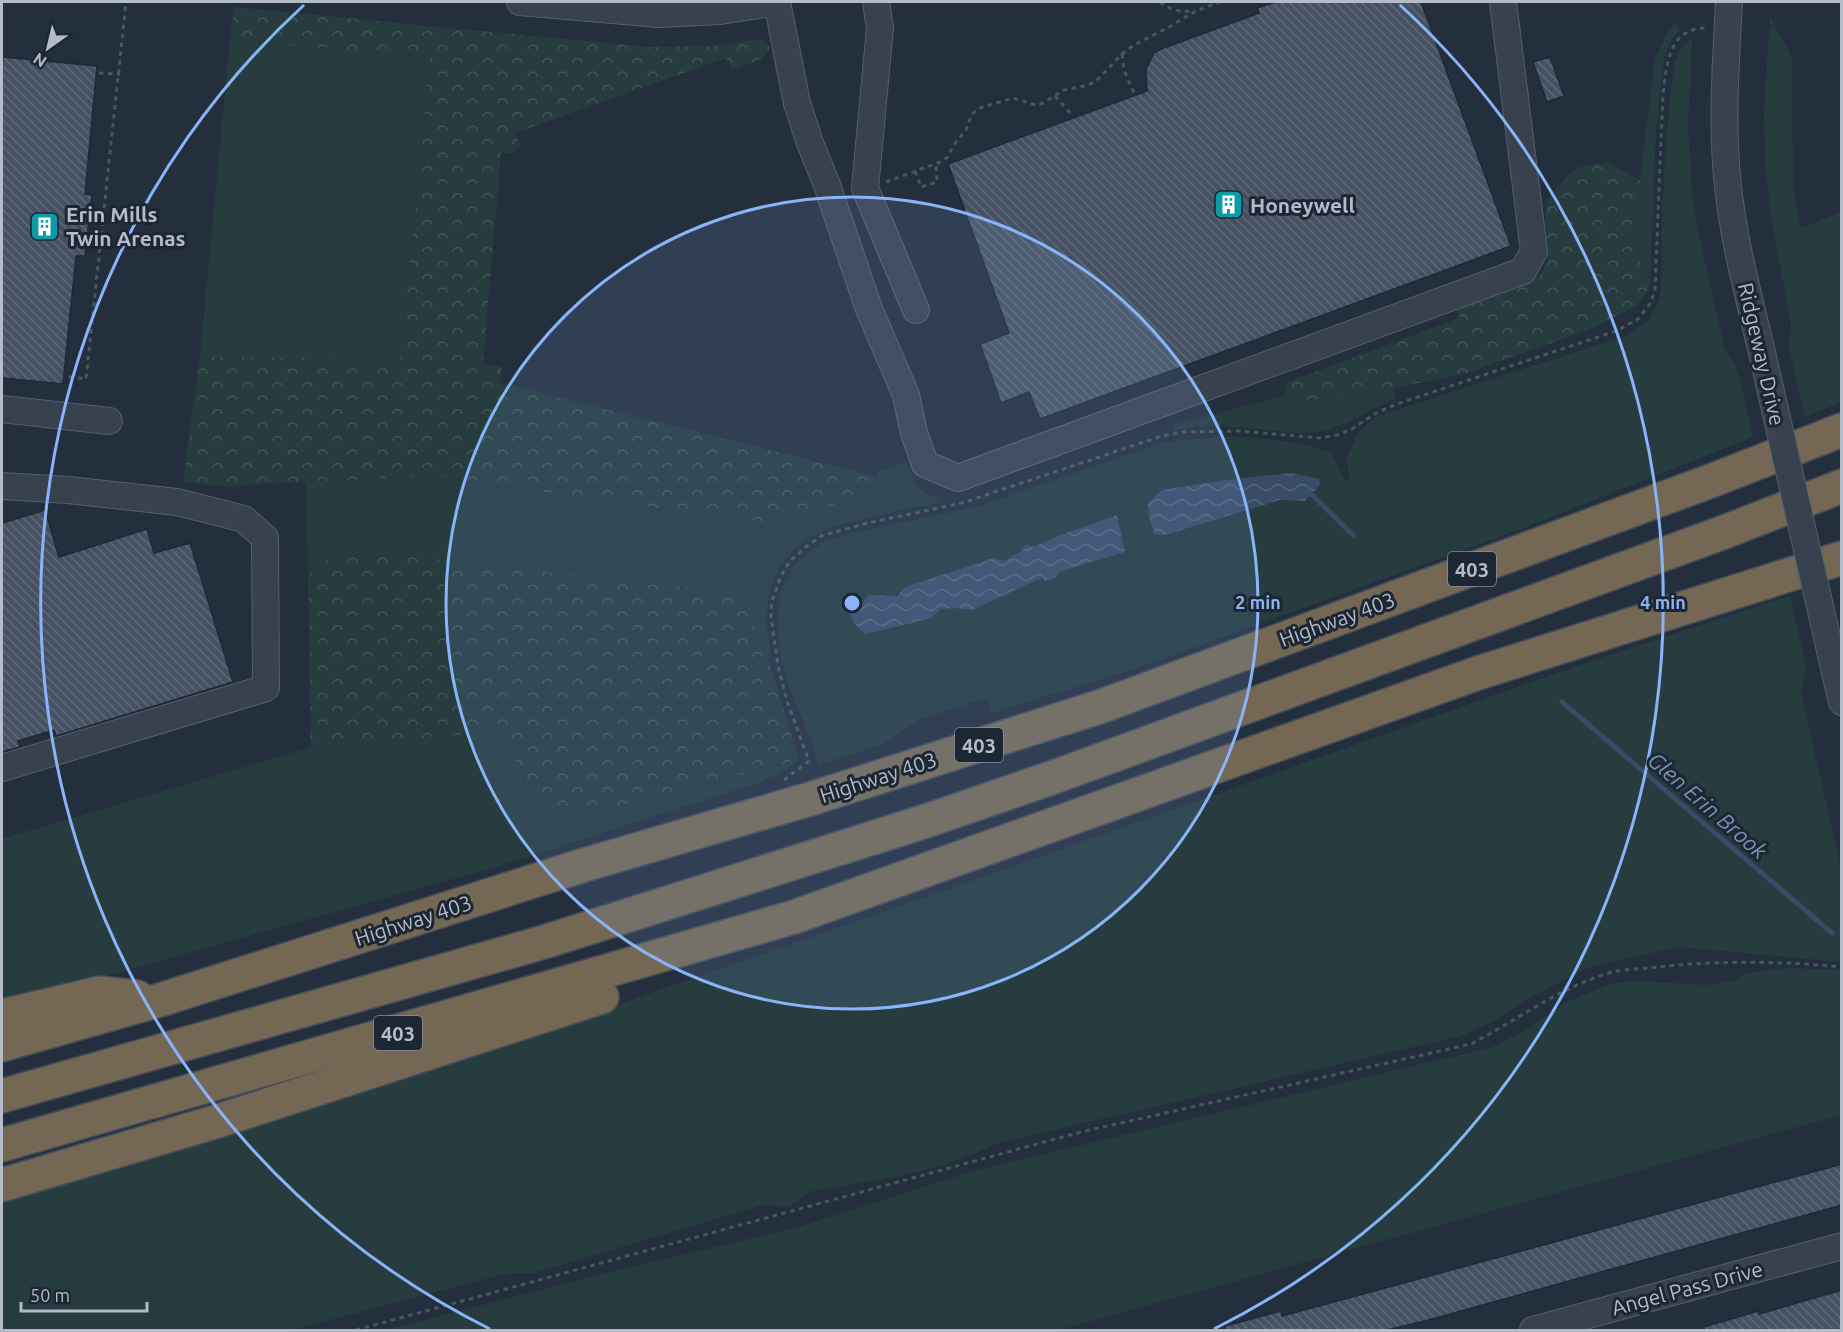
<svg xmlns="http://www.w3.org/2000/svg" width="1843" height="1332" font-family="Ubuntu,sans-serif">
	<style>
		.green { fill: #263c3f }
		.forest { fill: url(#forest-crowns) }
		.water { fill: url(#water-waves) }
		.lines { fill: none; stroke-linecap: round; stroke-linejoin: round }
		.stream { stroke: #394c67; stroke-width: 5 }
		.building { fill: url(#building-back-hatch); stroke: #1f2835; stroke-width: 1.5 }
		.minor-casing { stroke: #565f6c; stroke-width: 28 }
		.highway-casing { stroke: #434c59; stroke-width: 36 }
		.path { stroke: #44595c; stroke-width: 3; stroke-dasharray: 4.5 4.5; stroke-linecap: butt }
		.minor { stroke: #38414e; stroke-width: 26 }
		.highway { stroke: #746855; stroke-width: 33 }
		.minor-bridge-casing { stroke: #565f6c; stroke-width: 28; stroke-linecap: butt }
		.minor-bridge { stroke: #38414e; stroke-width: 26 }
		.ring { fill: none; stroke: #8ab4f8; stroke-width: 3 }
		.labels { text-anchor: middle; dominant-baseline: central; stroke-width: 6; stroke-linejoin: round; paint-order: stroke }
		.shield { fill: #1d2633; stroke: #878f9c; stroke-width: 1.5 }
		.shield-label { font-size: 20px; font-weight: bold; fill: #b4bcc9 }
		.poi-label { font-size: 21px; font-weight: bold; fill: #b4bcc9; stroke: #1d2633; text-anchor: start }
		.street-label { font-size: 21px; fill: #b4bcc9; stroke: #1d2633 }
		.water-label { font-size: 22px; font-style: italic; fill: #7c92b1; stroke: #1d2633 }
		.centre { fill: #8ab4f8; stroke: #1d2633; stroke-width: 3 }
		.ring-label { font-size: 18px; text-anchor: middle; font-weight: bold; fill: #8ab4f8; stroke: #1d2633; stroke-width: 6; stroke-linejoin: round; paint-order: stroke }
	</style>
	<defs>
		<pattern id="forest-crowns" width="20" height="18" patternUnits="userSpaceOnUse" patternTransform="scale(1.5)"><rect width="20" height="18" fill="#263c3f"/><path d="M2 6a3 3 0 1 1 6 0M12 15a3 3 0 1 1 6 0" fill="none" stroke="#435659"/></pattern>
		<pattern id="water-waves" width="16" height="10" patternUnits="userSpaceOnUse" patternTransform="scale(1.5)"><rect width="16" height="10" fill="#394c67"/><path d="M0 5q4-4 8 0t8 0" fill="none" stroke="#53647b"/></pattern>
		<pattern id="building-back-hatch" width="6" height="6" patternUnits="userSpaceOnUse" patternTransform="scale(1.5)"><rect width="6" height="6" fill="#455162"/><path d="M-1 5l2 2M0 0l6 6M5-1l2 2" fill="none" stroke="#5d6877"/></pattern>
	</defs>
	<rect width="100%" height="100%" fill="#242f3e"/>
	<g class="green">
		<polygon points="1770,17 1792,57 1793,191 1801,228 1841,212 1841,402 1805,417 1789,348 1791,324 1771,217 1765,161 1764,112"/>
		<path d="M1677,22l3,8 -8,9 -8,19 -8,73 -6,156c-11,-23 -15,-38 -14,-64 1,-15 6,-28 4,-43l15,-121 13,-28z"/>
		<path d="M1692,39l-4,87 4,67 6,38 26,116 12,20 4,12 13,58 -232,92 -383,139 -146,45 -5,-15 -66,21 -40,26 -63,20 -5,-21 -23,-54 -9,-30 -3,-33 2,-34 16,-30 28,-22 31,-9 121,-25 186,-64c55,-10 115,-8 169,9l13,26 5,3 -2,-22 10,-25 18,-17 253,-82 21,-15 10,-21 3,-21v-73l8,-110 5,-34 8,-16z"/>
		<polygon points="230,40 430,57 400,364 200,356"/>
		<polygon points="1393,388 1395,398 1349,422 1324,431 1298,433 1211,425 1175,430 1172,425 1284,396 1302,402"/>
		<path d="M906,461l11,26 25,15c-38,9 -100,17 -133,36 -18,11 -37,37 -40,58 -2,10 -3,23 -2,33 1,11 7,20 1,30l-17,-43 -418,-61 -25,21 -2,-94 129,-6 233,34 209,-33 1,-5z"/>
		<polygon points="1790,596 1806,666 1801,693 1841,868 1841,962 1679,947 1592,966 1529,998 1492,1022 1461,1036 1002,1142 941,1166 895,1177 809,1192 788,1207 763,1205 534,1273 504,1274 292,1330 2,1330 2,1202 507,1043 972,881 1591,661"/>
		<polygon points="504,732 530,795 559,806 610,808 799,760 781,773 758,783 496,867 84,982 2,1002 2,839 311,747"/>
		<polygon points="1786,968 1841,970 1841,1115 1058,1330 386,1330 606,1273 796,1228 973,1171 1493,1047 1528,1029 1565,1003 1610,984 1636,981 1707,985 1737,980 1746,973"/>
	</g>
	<g class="forest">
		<polygon points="234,7 648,47 712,46 763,39 770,48 762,59 732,70 726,58 515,133 520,145 513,154 501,152 483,363 502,367 500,383 877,477 863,497 768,522 668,510 435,476 224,486 183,482 200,356 400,361 430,57 230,40"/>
		<path d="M1606,162l34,18c2,15 -3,28 -4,43 -1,26 3,41 14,64l-14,19 -43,22 -126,45 -74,15 -91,14 -18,-6 4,-14 172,-64 -5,-13 84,-29c17,-20 4,-46 7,-69 2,-11 22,-35 33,-39 8,-4 19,-4 27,-6z"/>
		<polygon points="375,552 724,592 751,616 768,659 799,760 610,808 559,806 530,795 504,732 311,747 308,576 333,555"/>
	</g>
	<g class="water">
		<polygon points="1292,473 1319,479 1320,485 1305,501 1280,500 1165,535 1155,535 1149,517 1148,503 1162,490 1226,480"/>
		<polygon points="1117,515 1125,552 1059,572 1055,578 1044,581 1043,577 972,610 956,608 940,609 932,618 865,634 854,623 846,607 863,601 868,595 897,596 905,587 994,558 1004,561 1022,551 1026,544 1034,547 1058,536"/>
	</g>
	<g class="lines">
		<g class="stream">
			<polyline points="1307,490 1353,535"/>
			<polyline points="1562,702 1832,933"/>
		</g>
	</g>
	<g class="building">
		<polygon points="1276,2 1421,2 1511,246 1040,419 1029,392 1001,403 980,344 1009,333 948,164 1147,91 1146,69 1154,53 1161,49 1259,13 1257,8"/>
		<polygon points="3,57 97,66 85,194 92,195 85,256 76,256 63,384 2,378 2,72"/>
		<polygon points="1550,57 1564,96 1547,102 1533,62"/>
		<polygon points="45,510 59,557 147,529 154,553 190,543 233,682 56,736 54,730 18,741 20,747 2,752 2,523"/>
		<polygon points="1842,1164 1842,1205 1425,1321 1387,1330 1225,1330 1225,1326 1281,1311 1282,1316"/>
		<polygon points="1842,1290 1842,1330 1705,1330 1704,1327 1758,1311 1759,1314"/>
	</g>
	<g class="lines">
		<defs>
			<g id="minor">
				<polyline points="520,2 659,14 720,11 778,2"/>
				<polyline points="777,2 797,103 810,143 827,185 869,309 906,395 914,433 925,464 958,478 1523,271 1534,251 1503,2"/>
				<polyline points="876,2 880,28 865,188 916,310"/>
				<path d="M1729,2c-3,61 -8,122 -1,184 6,58 22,115 35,171"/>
				<polyline points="2,409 109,421"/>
				<polyline points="2,486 68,490 177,502 244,519 265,538 266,688 2,768"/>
				<polyline points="1832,659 1842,702"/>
				<polyline points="1533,1330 1842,1246"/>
			</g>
			<g id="highway">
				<polyline points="2,1016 99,993 137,997"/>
				<polyline points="2,1045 160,1000 584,865 810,799 1102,706 1708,482 1842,430"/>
				<polyline points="2,1096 544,942 926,821 1054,777 1727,531 1842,486"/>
				<polyline points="2,1145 794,917 1478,673 1842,558"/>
				<polyline points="2,1185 218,1121 602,997"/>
			</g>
		</defs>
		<use href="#minor" class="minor-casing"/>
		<use href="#highway" class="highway-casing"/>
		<g class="path">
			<path d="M1160,2c11,9 21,10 35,9"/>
			<polyline points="1122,54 1124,70 1134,93"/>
			<polyline points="99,73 120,74"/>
			<polyline points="1055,96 1073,116"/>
			<polyline points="915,171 921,187 937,182 936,163"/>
			<polyline points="886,182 940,162 948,157 953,146 966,130 972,114 980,108 1013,98 1036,105 1043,103 1064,90 1089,85 1096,81 1122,54 1134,45 1169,27 1196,11 1220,2"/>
			<polyline points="69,377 86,379 126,2"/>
			<path d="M784,780l25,-19 -22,-60 -9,-35 -7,-49 1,-16 9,-25 9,-15 16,-14 15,-11 47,-13 94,-20 200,-67 21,-4 57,-1 79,7 18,-3 13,-5 28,-18 19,-8 219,-73 22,-12 12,-15 5,-13c2,-51 4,-102 6,-153 2,-28 0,-72 15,-96 8,-11 19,-14 32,-14"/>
			<path d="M356,1330l725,-198 390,-88c46,-24 88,-56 138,-71 13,-4 28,-4 41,-5 63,-8 128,-7 192,-1"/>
		</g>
		<use href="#minor" class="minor"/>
		<use href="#highway" class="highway"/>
		<defs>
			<polyline id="minor-bridge" points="1763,357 1832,659"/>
		</defs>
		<use href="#minor-bridge" class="minor-bridge-casing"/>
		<use href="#minor-bridge" class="minor-bridge"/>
	</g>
	<circle cx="852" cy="603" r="406" fill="#8ab4f8" fill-opacity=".12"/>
	<g class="ring">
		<circle cx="852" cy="603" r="406"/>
		<path d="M490 1329A811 811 0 0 1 304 5M1400 5A811 811 0 0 1 1214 1329"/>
	</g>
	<defs>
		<symbol id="building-square" viewBox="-11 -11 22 22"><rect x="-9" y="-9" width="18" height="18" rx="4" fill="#0f9aa8" stroke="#1d2633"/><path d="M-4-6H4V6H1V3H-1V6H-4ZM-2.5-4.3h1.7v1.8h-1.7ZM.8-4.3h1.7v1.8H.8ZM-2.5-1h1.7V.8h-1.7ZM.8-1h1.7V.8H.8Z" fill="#fff"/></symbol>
	</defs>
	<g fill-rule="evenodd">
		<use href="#building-square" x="1212" y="188" width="33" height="33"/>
		<use href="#building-square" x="28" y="210" width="33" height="33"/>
	</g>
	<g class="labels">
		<g class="shield">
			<rect x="1448" y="552" width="48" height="34" rx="4.5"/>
			<rect x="955" y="728" width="48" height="34" rx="4.5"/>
			<rect x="374" y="1016" width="48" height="34" rx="4.5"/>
		</g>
		<g class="shield-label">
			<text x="1472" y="569">403</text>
			<text x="979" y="745">403</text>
			<text x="398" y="1033">403</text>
		</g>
		<g class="poi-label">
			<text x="1250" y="205">Honeywell</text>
			<text x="66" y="214">Erin Mills<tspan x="66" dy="24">Twin Arenas</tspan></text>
		</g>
		<g class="street-label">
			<text transform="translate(1762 354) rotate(77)">Ridgeway Drive</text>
			<text transform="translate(1337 619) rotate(-20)">Highway 403</text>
			<text transform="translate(878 777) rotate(-18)">Highway 403</text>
			<text transform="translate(413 920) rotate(-18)">Highway 403</text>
			<text transform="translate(1687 1288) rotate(-15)">Angel Pass Drive</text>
		</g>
		<g class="water-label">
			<text transform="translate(1708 805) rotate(41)">Glen Erin Brook</text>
		</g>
	</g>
	<circle cx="852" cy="603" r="9" class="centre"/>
	<g class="ring-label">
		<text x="1258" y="609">2 min</text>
		<text x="1663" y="609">4 min</text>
	</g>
	<rect width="1843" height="1332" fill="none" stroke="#b4bcc9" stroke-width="6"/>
	<g transform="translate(48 48) rotate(214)" stroke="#1d2633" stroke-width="4.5" paint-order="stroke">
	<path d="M0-4.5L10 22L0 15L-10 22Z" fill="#b4bcc9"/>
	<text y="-9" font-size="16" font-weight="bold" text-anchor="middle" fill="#b4bcc9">N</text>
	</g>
	<path d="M21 1302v9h126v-9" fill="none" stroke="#b4bcc9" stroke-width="3"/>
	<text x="30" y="1302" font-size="18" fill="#b4bcc9" stroke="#1d2633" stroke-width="4.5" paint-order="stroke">50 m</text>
</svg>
